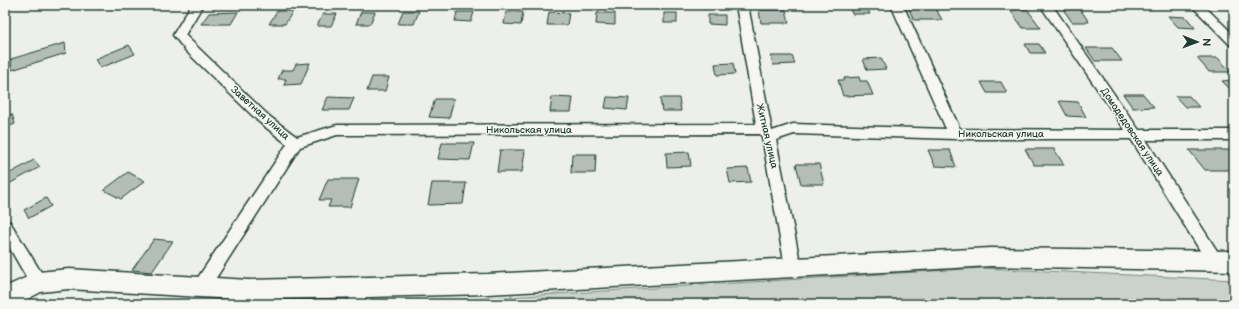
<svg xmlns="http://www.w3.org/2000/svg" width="1239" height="309" font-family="'Balsamiq Sans',sans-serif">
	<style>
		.green { fill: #cbd2cc; stroke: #758880 }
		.building { fill: #b4bdb8; stroke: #1f3d34 }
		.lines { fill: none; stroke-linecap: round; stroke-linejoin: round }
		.street-casing { stroke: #1f3d34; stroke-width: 3 }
		.secondary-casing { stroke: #1f3d34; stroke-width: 3 }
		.street { fill: #f6f6f2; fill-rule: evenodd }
		.secondary { fill: #f6f6f2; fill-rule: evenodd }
		.labels { text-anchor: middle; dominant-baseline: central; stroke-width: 3; stroke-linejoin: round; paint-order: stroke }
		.street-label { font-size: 10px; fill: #1f3d34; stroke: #f6f6f2 }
	</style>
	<rect width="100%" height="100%" fill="#edefea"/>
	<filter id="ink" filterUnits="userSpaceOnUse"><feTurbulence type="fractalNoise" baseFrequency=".025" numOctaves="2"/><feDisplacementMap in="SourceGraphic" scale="8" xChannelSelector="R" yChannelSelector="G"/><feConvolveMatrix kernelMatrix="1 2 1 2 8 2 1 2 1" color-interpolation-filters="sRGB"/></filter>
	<g filter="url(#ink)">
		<polygon class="green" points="982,268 1234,280 1234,304 391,304"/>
		<g class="building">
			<polygon points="907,5 934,5 942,20 914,20"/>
			<polygon points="849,6 866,6 870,14 852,14"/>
			<polygon points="1027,9 1041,28 1023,28 1010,10"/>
			<polygon points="1063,9 1080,9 1089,22 1072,22"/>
			<polygon points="759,10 786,10 789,23 761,23"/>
			<polygon points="277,11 293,11 285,24 269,24"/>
			<polygon points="403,11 419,11 414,24 398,24"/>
			<polygon points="238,12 231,24 201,24 209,13"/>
			<polygon points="361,12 375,12 370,24 356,24"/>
			<polygon points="457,12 474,12 471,22 455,21"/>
			<polygon points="506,12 523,12 521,25 504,24"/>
			<polygon points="549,12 569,13 567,25 547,25"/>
			<polygon points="597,13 615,13 615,25 596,24"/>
			<rect x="664" y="13" width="13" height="10"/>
			<polygon points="323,14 337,14 331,26 317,26"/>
			<polygon points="708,15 725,15 725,25 708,24"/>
			<polygon points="1168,16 1186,17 1195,28 1178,27"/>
			<polygon points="65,43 66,53 12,70 11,59"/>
			<polygon points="1025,44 1039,44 1045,53 1030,53"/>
			<polygon points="129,45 135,54 100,68 95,59"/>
			<polygon points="1086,48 1112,48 1122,61 1095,61"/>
			<polygon points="771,56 792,56 795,64 773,65"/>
			<polygon points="881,58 886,69 867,70 863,59"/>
			<polygon points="1197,58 1218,58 1231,72 1209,72"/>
			<polygon points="310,63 301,84 284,85 286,79 278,79 282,70 293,70 296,64"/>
			<polygon points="733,63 735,74 717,75 715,64"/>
			<polygon points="372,77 389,77 385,91 367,91"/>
			<polygon points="859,77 860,81 867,81 873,95 843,96 838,80 845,80 844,78"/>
			<polygon points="1234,80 1234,93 1222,81"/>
			<polygon points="981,82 1001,82 1007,93 987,93"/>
			<polygon points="1123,94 1143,94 1154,107 1133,108"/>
			<polygon points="1175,96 1189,96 1199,107 1185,107"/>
			<polygon points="328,97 354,98 349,110 322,110"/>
			<polygon points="552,97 573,98 571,112 550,112"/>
			<polygon points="607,97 629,98 627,110 605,108"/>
			<polygon points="660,98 679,98 681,111 662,111"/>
			<polygon points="435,99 454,99 449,118 429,117"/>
			<polygon points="1059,101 1078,102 1086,117 1067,116"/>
			<polygon points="12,114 15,124 5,128 5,117"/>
			<polygon points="442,143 474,143 470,160 438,159"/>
			<polygon points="1025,149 1054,149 1064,165 1034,165"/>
			<polygon points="500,150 525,150 522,172 497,172"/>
			<polygon points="928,150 950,150 956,167 935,166"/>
			<polygon points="1189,150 1234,150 1234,170 1205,170"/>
			<polygon points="689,152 691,166 667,167 666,153"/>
			<polygon points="572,154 596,154 595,173 571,173"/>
			<polygon points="34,160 40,167 5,186 5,176"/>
			<polygon points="796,164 819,164 824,184 801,184"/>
			<polygon points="748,168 751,182 730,183 727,169"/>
			<polygon points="128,172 145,181 121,199 104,190"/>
			<polygon points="328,179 359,179 350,207 328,207 331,200 319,200"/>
			<polygon points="432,183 466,183 463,204 428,205"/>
			<polygon points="46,198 51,206 29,218 24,210"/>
			<polygon points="154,239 173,241 152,272 132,270"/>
		</g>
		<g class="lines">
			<defs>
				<g id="street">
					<polygon points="191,5 203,5 185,35 269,116 297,137 337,125 756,124 736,5 748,5 772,131 793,124 946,129 891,5 903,5 960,129 1125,130 1040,5 1052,5 1139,130 1234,130 1234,140 1146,140 1223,260 1221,265 1215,267 1209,265 1131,139 955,139 794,134 776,140 801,267 799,272 793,274 787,272 785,267 762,137 760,134 337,135 300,147 207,292 201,294 195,292 193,287 195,282 287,144 259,122 186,51 173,35"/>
					<polygon points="1191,5 1203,5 1234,35 1234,46 1230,45"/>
					<polygon points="5,220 10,222 44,277 46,282 44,287 38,289 32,287 5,240"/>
					<polygon points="362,280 368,282 370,287 363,304 347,304 356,282"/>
				</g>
				<polygon id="secondary" points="991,248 1234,251 1234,271 991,266 488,294 249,300 69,289 41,292 18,304 5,304 5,287 38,272 69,269 249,280 488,274"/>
			</defs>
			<use href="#street" class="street-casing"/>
			<use href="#secondary" class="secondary-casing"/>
			<use href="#street" class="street"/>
			<use href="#secondary" class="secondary"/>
		</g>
	</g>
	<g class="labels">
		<g class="street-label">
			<text transform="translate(260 113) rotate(42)">Заветная улица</text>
			<text x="529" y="130">Никольская улица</text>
			<text transform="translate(1132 132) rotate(56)">Домодедовская улица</text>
			<text x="1001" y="134">Никольская улица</text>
			<text transform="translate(767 136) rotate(77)">Житная улица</text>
		</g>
	</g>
	<rect width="1239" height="309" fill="none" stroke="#f6f6f2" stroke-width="20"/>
	<rect x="10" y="10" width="1219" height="289" fill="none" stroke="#1f3d34" stroke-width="1.5" filter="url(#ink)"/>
	<g transform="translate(1197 42) rotate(91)" stroke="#f6f6f2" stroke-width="3" paint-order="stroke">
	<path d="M0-3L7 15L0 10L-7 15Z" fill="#1f3d34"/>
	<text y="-6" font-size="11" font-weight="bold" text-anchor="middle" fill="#1f3d34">N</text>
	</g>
</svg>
